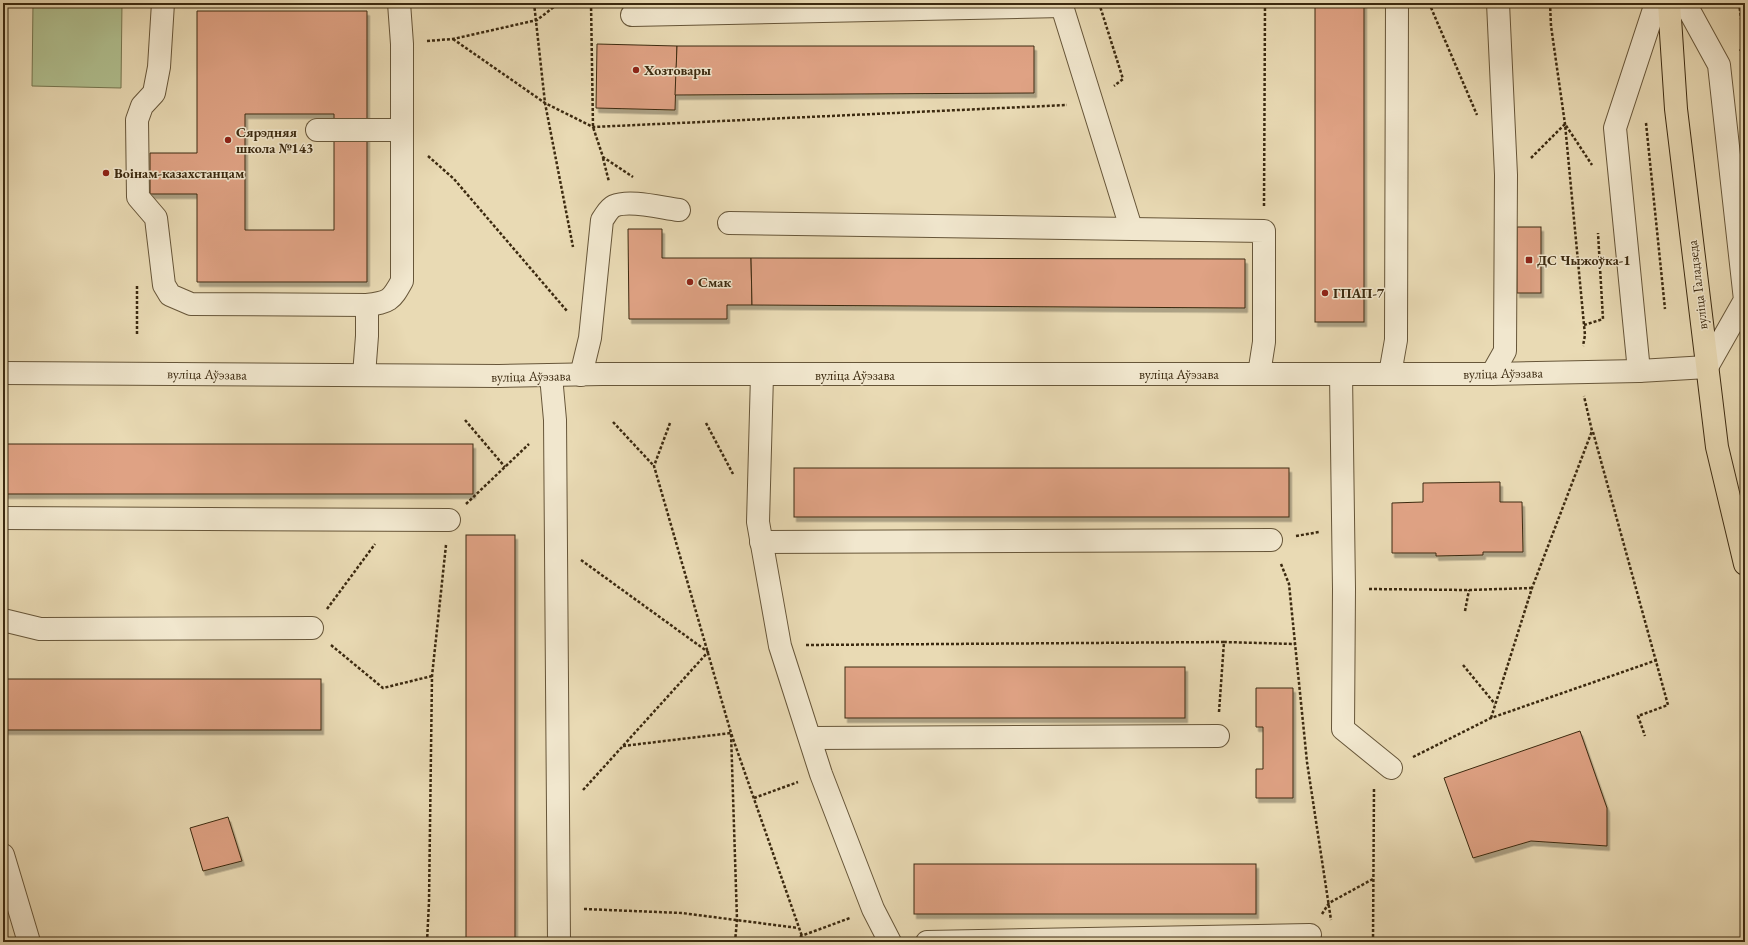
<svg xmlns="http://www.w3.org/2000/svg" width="1748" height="945" font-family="'EB Garamond',serif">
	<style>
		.green { fill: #b1c191; stroke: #767650 }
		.building { fill: #dfa284; stroke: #3c2a10; fill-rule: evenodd; filter: url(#shadow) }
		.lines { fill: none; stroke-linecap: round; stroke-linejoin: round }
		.minor-casing { stroke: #675639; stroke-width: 24 }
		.major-casing { stroke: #3c2a10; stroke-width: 24 }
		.path { stroke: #3c2a10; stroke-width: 2.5; stroke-dasharray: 3 2; stroke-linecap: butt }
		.minor { stroke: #f1e7ce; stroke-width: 22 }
		.major { stroke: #e9dab4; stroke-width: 22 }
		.poi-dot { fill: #8f2418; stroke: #f1e7ce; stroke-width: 1.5 }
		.labels { text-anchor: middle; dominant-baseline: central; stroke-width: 3; stroke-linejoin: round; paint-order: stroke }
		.poi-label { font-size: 14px; font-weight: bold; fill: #3c2a10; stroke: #f1e7ce; text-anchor: start }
		.street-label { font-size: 14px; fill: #3c2a10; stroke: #f1e7ce }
	</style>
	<defs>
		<filter id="shadow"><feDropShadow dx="2.5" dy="4.5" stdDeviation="0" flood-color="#0004"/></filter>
	</defs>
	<rect width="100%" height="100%" fill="#e9dab4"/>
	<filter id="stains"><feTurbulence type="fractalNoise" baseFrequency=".005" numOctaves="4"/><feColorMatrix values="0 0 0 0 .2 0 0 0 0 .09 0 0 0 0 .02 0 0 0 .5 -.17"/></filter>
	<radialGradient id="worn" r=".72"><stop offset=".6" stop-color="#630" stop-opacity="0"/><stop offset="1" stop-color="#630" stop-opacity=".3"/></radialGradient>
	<polygon class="green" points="33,3 122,3 121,88 32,86"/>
	<g class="building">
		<rect x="1315" y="3" width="49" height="319"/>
		<path d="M197,11h170v271h-170v-88h-47v-41h47zM245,114h89v116h-89z"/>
		<polygon points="597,44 677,46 675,110 596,108"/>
		<polygon points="677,46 1034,46 1034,93 675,95"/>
		<rect x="1517" y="227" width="24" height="66"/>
		<polygon points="628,229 662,229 662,258 751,258 752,305 727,305 727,319 629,319"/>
		<polygon points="751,258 1245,259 1245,308 752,305"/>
		<rect x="3" y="444" width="470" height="50"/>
		<rect x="794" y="468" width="495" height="49"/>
		<polygon points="1500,482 1500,502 1522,502 1523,552 1483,552 1483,555 1436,556 1436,553 1392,553 1392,503 1423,502 1423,483"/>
		<rect x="466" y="535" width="49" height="407"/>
		<rect x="845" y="667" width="340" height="51"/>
		<rect x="3" y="679" width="318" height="51"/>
		<polygon points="1256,688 1293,688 1293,798 1256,798 1256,769 1263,769 1263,727 1256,727"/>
		<polygon points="1580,731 1607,808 1607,846 1531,841 1473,858 1444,778"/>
		<polygon points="228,817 242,861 203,871 190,828"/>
		<rect x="914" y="864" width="342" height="50"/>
	</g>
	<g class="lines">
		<defs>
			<g id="minor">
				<path d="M163,3l-4,64 -5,26 -12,13 -5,14 1,77 18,21 8,67 6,10 21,9 176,1c22,-3 24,-4 35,-24v-237l-3,-41"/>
				<polyline points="1061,3 1131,228"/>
				<polyline points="632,15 1062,6"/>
				<polyline points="317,130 402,130"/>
				<polyline points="729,223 1264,231 1264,342 1259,374"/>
				<polyline points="1639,371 1615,128 1656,3"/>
				<polyline points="3,373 499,376 602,374 1492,374 1639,371 1707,367 1745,300 1719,65 1685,3"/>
				<polyline points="1341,374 1344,589 1343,729 1391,768"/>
				<polyline points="1390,374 1396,340 1397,3"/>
				<polyline points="1492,374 1505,351 1506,175 1498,3"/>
				<polyline points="364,375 367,336 367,305"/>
				<path d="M581,375l9,-37 12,-118c4,-5 6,-11 12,-14 16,-7 48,2 65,4"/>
				<polyline points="762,375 758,522 780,646 821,774 873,909 890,942"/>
				<polyline points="551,376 555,420 559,942"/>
				<polyline points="3,518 449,520"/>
				<polyline points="761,542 1271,540"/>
				<polyline points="3,620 40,629 312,628"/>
				<polyline points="811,738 1218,736"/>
				<polyline points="3,855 29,942"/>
				<polyline points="927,942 1310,935"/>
			</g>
			<polyline id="major" points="1669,3 1676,109 1717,447 1745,564"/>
		</defs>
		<use href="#minor" class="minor-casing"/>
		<use href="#major" class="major-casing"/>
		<g class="path">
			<polyline points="534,3 545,103 573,247"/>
			<polyline points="591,3 593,127 603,157 633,177"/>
			<polyline points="1099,3 1123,79 1114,86"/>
			<polyline points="1429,3 1477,115"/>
			<polyline points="1550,3 1551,26 1565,124 1584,325 1585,335 1583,346"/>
			<polyline points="1739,3 1745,48"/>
			<polyline points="453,39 545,103 593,127 1067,105"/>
			<polyline points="427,41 453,39 537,20 559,3"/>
			<polyline points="1740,51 1745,44"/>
			<polyline points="1646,123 1665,309"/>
			<polyline points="428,156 454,179 567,311"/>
			<polyline points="603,158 609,182"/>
			<polyline points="1531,158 1565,124 1592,165"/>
			<polyline points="1264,206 1265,3"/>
			<polyline points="137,286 137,335"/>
			<polyline points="1584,325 1603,319 1598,233"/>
			<polyline points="465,420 505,467"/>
			<polyline points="613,422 654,466"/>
			<polyline points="670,423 654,466 731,733 804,942"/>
			<polyline points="706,423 733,474"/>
			<polyline points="1593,432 1668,705 1638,716 1645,736"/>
			<polyline points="466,504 529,444"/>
			<polyline points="1296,536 1319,532"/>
			<polyline points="581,560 708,652 583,790"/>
			<polyline points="1281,564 1289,584 1307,762 1331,920"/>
			<polyline points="1369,589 1469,590 1532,588"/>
			<polyline points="327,609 375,544"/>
			<polyline points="1465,611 1469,590"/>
			<polyline points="331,645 383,688 432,676"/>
			<polyline points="806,645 1224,642"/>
			<polyline points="1463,665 1495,704"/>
			<polyline points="1219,712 1224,642 1295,644"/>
			<polyline points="1491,718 1532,588 1592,431 1584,396"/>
			<polyline points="623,746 731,733 737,920 735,942"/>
			<polyline points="1413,757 1491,718 1657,660"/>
			<polyline points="754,798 798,782"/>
			<polyline points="584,909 682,913 798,928"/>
			<polyline points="1322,914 1329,903 1373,879"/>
			<polyline points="427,942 429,902 432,676 446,545"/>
			<polyline points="799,942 801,936 850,918"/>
			<polyline points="1373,942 1374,787"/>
		</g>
		<use href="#minor" class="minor"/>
		<use href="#major" class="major"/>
	</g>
	<g class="poi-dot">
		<circle cx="636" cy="70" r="4"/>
		<circle cx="228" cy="140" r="4"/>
		<circle cx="106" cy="173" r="4"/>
		<rect x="1525" y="256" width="8" height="8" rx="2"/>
		<circle cx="690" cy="282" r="4"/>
		<circle cx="1325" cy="293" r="4"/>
	</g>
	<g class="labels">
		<g class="poi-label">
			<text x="644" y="70">Хозтовары</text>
			<text x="236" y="132">Сярэдняя<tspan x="236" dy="16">школа №143</tspan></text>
			<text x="114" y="173">Воінам-казахстанцам</text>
			<text x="1537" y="260">ДС Чыжоўка-1</text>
			<text x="698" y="282">Смак</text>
			<text x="1333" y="293">ГПАП-7</text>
		</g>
		<g class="street-label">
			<text transform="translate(1697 285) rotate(-97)">вуліца Галадзеда</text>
			<text transform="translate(1503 373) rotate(-1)">вуліца Аўэзава</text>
			<text transform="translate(207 374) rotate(1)">вуліца Аўэзава</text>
			<text x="1179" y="374">вуліца Аўэзава</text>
			<text x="855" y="375">вуліца Аўэзава</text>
			<text transform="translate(531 376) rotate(-1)">вуліца Аўэзава</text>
		</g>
	</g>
	<rect width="1748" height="945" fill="none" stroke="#e9dab4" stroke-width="16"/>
	<rect x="4" y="4" width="1740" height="937" fill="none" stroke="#3c2a10" stroke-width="2"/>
	<rect x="8" y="8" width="1732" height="929" fill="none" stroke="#3c2a10"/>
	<rect width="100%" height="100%" filter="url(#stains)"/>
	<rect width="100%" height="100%" fill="url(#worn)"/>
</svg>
